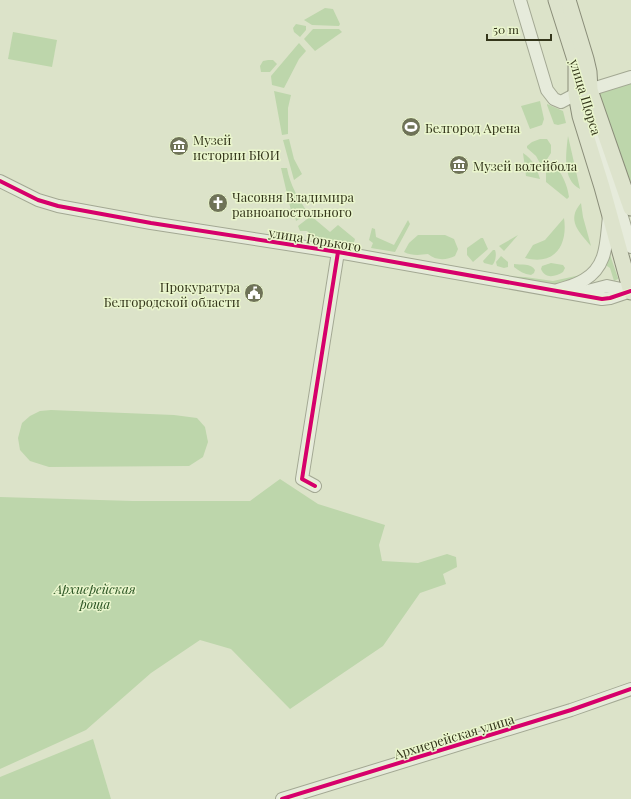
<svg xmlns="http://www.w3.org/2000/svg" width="631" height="799" font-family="'Playfair Display',serif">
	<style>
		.green { fill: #bdd6ab }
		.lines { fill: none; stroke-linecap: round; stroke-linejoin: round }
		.minor-casing { stroke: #a3a893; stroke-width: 14 }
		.major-casing { stroke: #8a8d79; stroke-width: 17 }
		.minor { stroke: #e6ebdb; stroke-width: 12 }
		.major { stroke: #dde3cc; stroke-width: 15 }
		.cycleway-casing { stroke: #eaf6cd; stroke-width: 6 }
		.cycleway { stroke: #d6006c; stroke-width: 4 }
		.labels { text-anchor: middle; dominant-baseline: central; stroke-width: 3; stroke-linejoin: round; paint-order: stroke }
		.street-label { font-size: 13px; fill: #34361b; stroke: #eaf6cd }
		.poi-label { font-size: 13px; fill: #34361b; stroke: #eaf6cd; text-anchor: start }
		.park-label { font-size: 13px; font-style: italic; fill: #295321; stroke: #eaf6cd }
	</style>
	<rect width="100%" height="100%" fill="#dce3c9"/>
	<g class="green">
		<polygon points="325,8 333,9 340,24 339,26 312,25 304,20"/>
		<polygon points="296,24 306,26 306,30 300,37 294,32 293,28"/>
		<polygon points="313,29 339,29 342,32 315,51 304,39"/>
		<polygon points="13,32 57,40 52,67 8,59"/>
		<polygon points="299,43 306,51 299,59 284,88 272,85 271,76"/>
		<polygon points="268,60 273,60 277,64 270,72 261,72 260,66 263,61"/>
		<polygon points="631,81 631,182 614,150 598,98 599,92"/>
		<polygon points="274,91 291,95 288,108 288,134 282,135"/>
		<polygon points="540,101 544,119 542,125 530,129 521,106"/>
		<polygon points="547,104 563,111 566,123 558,125 554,124 547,105"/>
		<path d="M568,136l12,53c-18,-9 -14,-36 -12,-53z"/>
		<polygon points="289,139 294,159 302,174 294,180 283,140"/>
		<polygon points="540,139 547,139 551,145 551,153 542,167 536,156 527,148 527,146 532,142"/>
		<path d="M523,153c10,6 14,16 17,26l-14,-3z"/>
		<path d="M551,163h2c9,10 14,21 16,34l-2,2 -21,-17v-10z"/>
		<path d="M281,168h6c3,17 11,30 21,45l-12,8 -1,-5 -3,-1z"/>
		<path d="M581,203l2,14 8,29c-12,-14 -25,-26 -10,-43z"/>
		<polygon points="311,216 330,232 338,225 355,239 353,246 313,237 307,231 300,231 298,226"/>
		<path d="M564,218c4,27 -9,48 -39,40l8,-13 12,-5z"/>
		<polygon points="408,220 410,224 395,252 371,248 373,243 369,240 372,228 375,229 376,237 394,245"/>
		<path d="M418,235h27l9,4 4,10 -3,7c-8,4 -19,5 -27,-2 -8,1 -16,2 -24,-2l5,-9z"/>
		<polygon points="518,235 504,251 499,246"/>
		<polygon points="481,238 483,238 488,249 473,262 467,255 467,248"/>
		<polygon points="608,249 618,278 618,279 614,281 610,268 604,264"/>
		<path d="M493,250h2c2,5 0,13 -3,15l-8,-2 -1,-2z"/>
		<polygon points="501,256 508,262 508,267 504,268 497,266 496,262"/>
		<path d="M551,263l12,2 2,3 -2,4c-8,5 -18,7 -22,-3l1,-3z"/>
		<path d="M514,264c7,1 17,-1 21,6l-1,3 -3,2c-7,-1 -12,-4 -17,-8z"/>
		<polygon points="466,268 479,272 499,276 525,277 553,281 585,274 586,278 573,286 563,287 467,274 464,269"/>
		<polygon points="51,410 174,415 197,418 205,427 208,442 203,457 189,466 49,467 30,461 20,450 18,438 22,423 30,416 40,411"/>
		<polygon points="280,479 318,504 385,525 379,545 382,561 418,563 447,554 456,557 457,567 443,574 446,584 420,593 383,646 290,709 231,649 200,640 151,673 86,730 0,769 0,497 133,501 250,501"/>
		<polygon points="93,739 111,799 0,799 0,777"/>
	</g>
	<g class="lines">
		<defs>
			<g id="minor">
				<polyline points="520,0 547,90 554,99 561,102 576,94 631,77"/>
				<polyline points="592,116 631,247"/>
				<polyline points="0,181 38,200 58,206 151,223 338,252 602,299 610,298 631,291"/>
				<path d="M558,290c9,-3 19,-5 26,-10 24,-14 22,-39 25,-64"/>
				<polyline points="580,293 607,286 630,291"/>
				<polyline points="315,486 302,479 338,252"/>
				<polyline points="282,799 571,710 631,689"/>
			</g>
			<g id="major">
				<polyline points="556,0 576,63 576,94 580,116 602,187 631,292"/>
				<polyline points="568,0 586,59 589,72 590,90 631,208"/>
			</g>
		</defs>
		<use href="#minor" class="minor-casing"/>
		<use href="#major" class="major-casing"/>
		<use href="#minor" class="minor"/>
		<use href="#major" class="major"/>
		<defs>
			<g id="cycleway">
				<polyline points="0,181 38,200 58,206 151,223 338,252 602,299 610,298 631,291"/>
				<polyline points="315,486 302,479 338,252"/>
				<polyline points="282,799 571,710 631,689"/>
			</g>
		</defs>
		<use href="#cycleway" class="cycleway-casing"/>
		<use href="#cycleway" class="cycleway"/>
	</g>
	<defs>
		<symbol id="stadium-disc" viewBox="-11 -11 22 22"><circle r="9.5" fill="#6f7358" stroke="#eaf6cd"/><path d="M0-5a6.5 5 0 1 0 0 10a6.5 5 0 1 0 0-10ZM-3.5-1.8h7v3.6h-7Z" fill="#fff"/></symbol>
		<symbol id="museum-disc" viewBox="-11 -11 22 22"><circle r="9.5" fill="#6f7358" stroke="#eaf6cd"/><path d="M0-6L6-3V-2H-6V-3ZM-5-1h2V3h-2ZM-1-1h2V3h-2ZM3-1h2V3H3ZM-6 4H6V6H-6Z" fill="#fff"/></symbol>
		<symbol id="church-disc" viewBox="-11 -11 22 22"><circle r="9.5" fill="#6f7358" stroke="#eaf6cd"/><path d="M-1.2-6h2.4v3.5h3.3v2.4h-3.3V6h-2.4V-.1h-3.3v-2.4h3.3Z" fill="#fff"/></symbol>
		<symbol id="civic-disc" viewBox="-11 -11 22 22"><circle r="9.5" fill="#6f7358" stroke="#eaf6cd"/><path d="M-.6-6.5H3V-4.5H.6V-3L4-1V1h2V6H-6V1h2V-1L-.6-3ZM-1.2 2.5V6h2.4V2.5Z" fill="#fff"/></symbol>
	</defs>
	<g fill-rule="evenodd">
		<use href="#stadium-disc" x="400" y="116" width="22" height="22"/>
		<use href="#museum-disc" x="168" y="135" width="22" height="22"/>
		<use href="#museum-disc" x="448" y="154" width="22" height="22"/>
		<use href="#church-disc" x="207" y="192" width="22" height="22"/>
		<use href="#civic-disc" x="243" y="282" width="22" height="22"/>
	</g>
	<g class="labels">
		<g class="street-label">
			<text transform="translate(586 97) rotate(73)">улица Щорса</text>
			<text transform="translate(315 239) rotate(9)">улица Горького</text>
			<text transform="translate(454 736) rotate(-17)">Архиерейская улица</text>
		</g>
		<g class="poi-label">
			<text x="425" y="127">Белгород Арена</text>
			<text x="193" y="139">Музей<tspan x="193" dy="15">истории БЮИ</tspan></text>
			<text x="473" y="165">Музей волейбола</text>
			<text x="232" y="196">Часовня Владимира<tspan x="232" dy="15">равноапостольного</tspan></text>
			<text x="240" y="286" text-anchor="end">Прокуратура<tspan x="240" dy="15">Белгородской области</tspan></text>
		</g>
		<g class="park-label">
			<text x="95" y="588">Архиерейская<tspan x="95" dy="15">роща</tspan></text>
		</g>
	</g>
	<path d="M487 34v6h64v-6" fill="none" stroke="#34361b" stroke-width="2"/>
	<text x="493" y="34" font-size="12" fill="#34361b" stroke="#eaf6cd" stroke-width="3" paint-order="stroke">50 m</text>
</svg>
